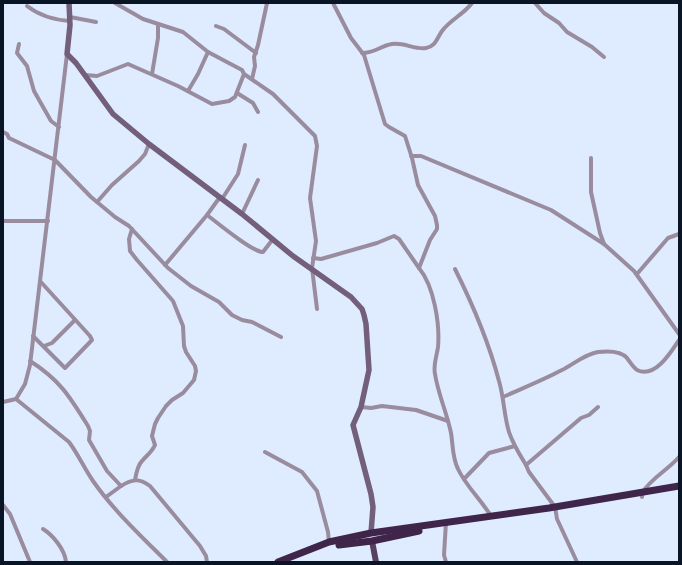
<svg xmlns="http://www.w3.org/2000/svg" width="682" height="565" font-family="Barlow,sans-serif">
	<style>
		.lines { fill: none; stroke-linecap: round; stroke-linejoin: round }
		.street { stroke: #9a8c9f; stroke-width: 4 }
		.secondary { stroke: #735f7b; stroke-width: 5.5 }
		.primary { stroke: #574060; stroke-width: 6 }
		.highway { stroke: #40254a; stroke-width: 7 }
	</style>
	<rect width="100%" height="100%" fill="#dfecff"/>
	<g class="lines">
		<g class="street">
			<polyline points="115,3 143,19 183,32 208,52 242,70 244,74 273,94 315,136 317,146 310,198 316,241 312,268 317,309"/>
			<path d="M333,3l18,35 13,17 21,69 4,3 16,9 7,22 6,27 17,31 2,9v4l-7,11 -11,28c15,18 21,56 19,79 -1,8 -5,18 -3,27 3,20 12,39 16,59 2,11 1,24 7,36 8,17 23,31 33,47"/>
			<polyline points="535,3 544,13 559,23 567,32 592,47 604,57"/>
			<path d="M27,6c13,10 27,14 43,15"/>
			<polyline points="70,17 96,22"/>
			<polyline points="216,26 224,29 256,53"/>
			<polyline points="19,44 17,53 27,66 34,91 51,121 59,127"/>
			<path d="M362,53c13,0 18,-7 30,-9 12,-2 23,6 34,4 10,-2 11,-10 16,-17 8,-11 22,-17 30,-28"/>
			<polyline points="152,74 158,38 158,25"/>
			<polyline points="85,75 97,76 128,64 178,86 212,104 229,101 235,97 244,74"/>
			<polyline points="252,79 255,66 254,57 258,45 267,3"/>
			<polyline points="188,91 198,74 208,52"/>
			<polyline points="237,93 253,103 258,112"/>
			<polyline points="3,132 7,134 9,138 55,160 91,197 115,217 129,226 168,268 191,286 219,302 232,315 242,320 252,322 281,337"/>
			<polyline points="411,156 421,156 551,210 604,244"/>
			<polyline points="591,158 591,192 600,233 604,244 634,271 679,334"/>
			<polyline points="222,199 238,174 245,145"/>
			<polyline points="97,202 112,185 139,161 145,154 149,144"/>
			<polyline points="242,214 258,180"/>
			<path d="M207,215c11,8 45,37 56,37l10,-13"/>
			<polyline points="3,221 48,221"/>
			<path d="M132,229l-3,10 1,12 7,9 36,41 10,25 1,20 2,6 9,14 1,5 -2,9 -11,13 -11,7 -6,6 -8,12 -3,6 -3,12 3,9c-3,7 -8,10 -13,16 -4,4 -6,13 -7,19"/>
			<polyline points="313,258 321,259 377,243 394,236 399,239 419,268"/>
			<polyline points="165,265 207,215 220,197"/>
			<path d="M455,269c18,36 34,74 44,112 5,17 5,35 10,51 4,12 11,23 17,33"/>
			<polyline points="637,274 668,238 679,234"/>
			<polyline points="33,336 65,368 92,340 90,336 40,281"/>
			<polyline points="44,346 52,343 75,320"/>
			<path d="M30,361c30,19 40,36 58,65l2,5 -1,9 18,31 14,15 -15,11"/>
			<path d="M503,397c20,-9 40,-17 59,-27 12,-6 23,-16 36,-18 9,-1 23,-1 29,6 3,4 6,9 10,12 18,9 34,-18 42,-30"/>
			<polyline points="16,399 25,384 30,365 67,54"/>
			<path d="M3,402l13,-3 53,43c9,12 15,26 24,39 21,30 48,55 74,81"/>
			<polyline points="361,407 371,408 382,406 416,410 448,421"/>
			<polyline points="265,452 302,472 317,491 328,532 329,542"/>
			<polyline points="464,479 489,453 515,446"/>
			<path d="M121,486c11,-7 18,-8 29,0l50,60 6,10 1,6"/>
			<path d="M642,497v-4c9,-15 26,-23 37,-36"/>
			<polyline points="3,505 10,514 30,562"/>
			<polyline points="446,522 444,555 446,562"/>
			<path d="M43,529c10,6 22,21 23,33"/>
			<polyline points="577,562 557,519 555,507 529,472 526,465 581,418 589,415 598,407"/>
		</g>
		<polyline class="secondary" points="69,3 70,25 67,54 76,63 113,114 149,144 242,214 293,256 351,297 362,309 364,315 366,324 369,370 361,407 353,425 371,494 373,507 371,533"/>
		<polyline class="primary" points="372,541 376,562"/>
		<g class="highway">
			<polyline points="339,545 372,541 419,531"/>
			<polyline points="278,562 329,542 371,533 549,508 679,486"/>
		</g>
	</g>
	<rect width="682" height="565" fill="none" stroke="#091424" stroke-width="8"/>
</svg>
